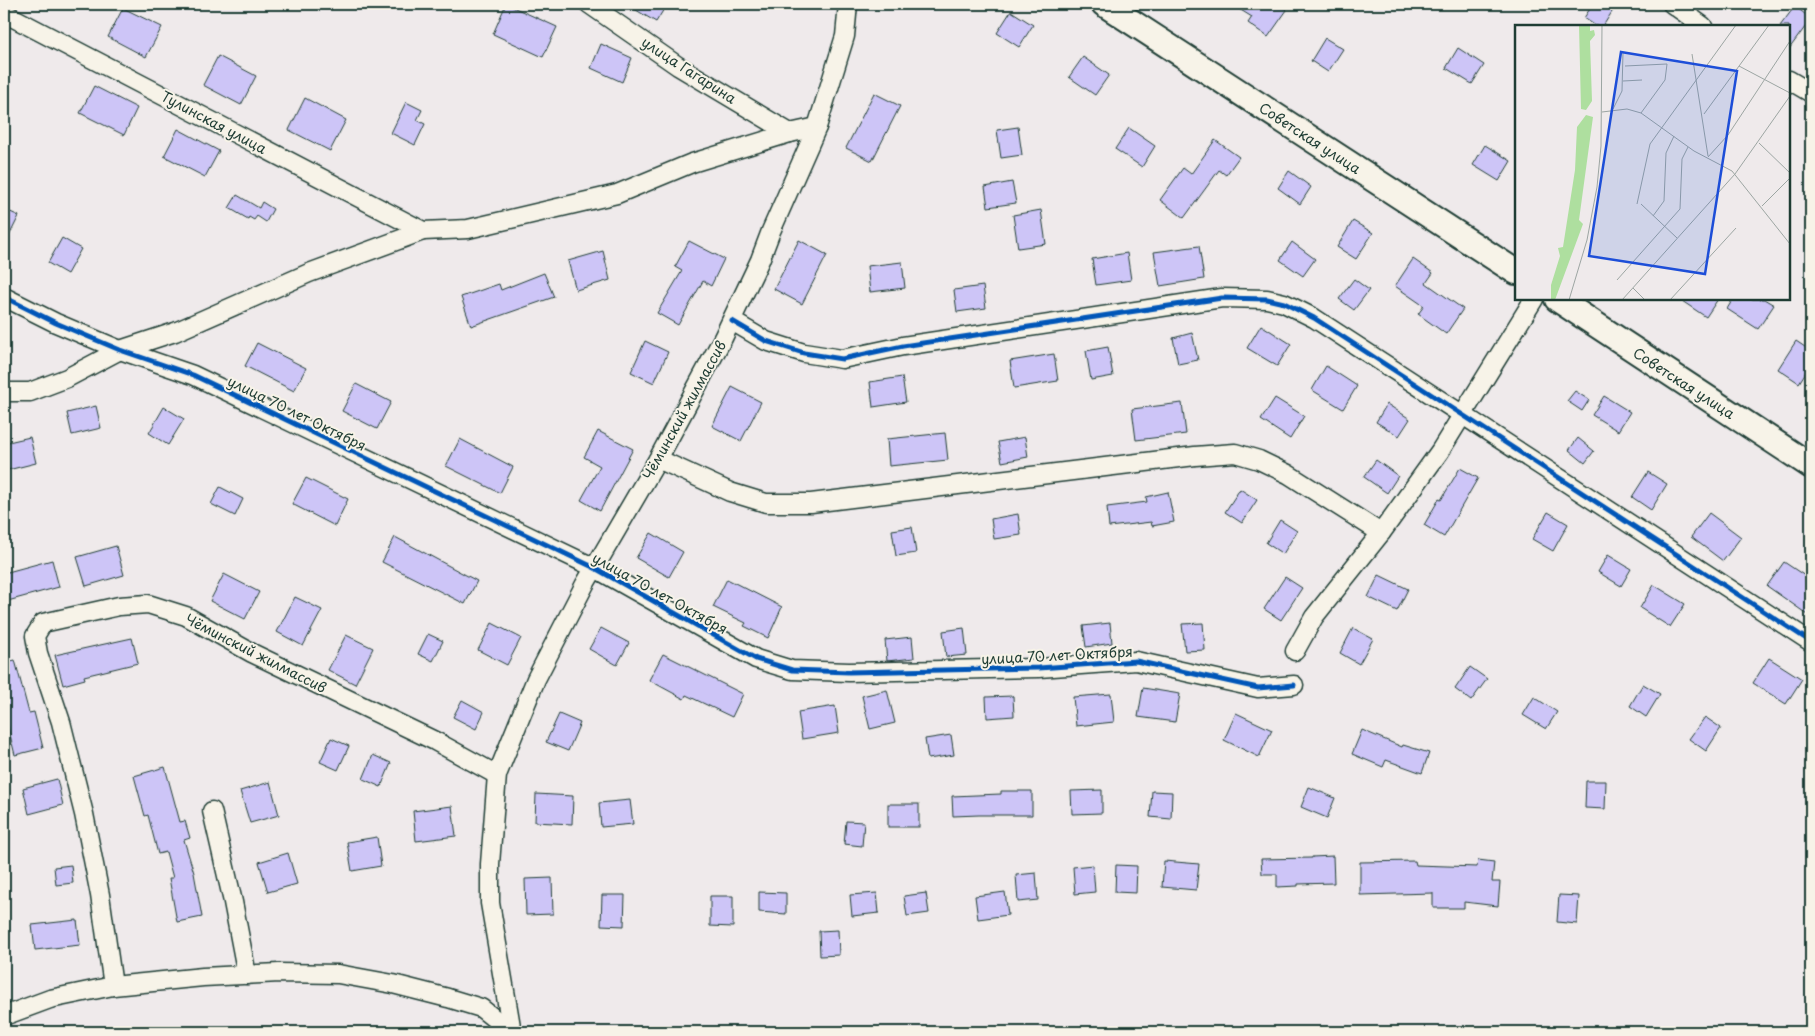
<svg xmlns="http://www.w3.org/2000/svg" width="1815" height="1036" font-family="'Playpen Sans',sans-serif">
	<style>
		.building { fill: #cdc5f7; stroke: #1f3d34 }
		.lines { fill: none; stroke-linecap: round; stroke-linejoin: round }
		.street-casing { stroke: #1f3d34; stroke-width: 21 }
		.secondary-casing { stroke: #1f3d34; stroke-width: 28 }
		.street { stroke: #f7f3e8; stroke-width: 18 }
		.secondary { stroke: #f7f3e8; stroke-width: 24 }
		.cycleway-casing { stroke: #f7f3e8; stroke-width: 8 }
		.cycleway { stroke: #0057b8; stroke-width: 5 }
		.labels { text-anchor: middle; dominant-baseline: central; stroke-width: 4; stroke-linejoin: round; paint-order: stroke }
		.street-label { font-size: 14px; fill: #1f3d34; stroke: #f7f3e8 }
		.inset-road { fill: none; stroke: #9ca5a2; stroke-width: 1 }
		.view { fill: #1d4ed8; fill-opacity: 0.15; stroke: #1d4ed8; stroke-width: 2.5 }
		.inset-edge { fill: none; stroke: #1f3d34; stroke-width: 2.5 }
	</style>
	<rect width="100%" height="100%" fill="#efeaeb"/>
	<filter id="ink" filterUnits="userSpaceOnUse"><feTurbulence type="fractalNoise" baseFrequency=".02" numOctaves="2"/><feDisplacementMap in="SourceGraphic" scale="10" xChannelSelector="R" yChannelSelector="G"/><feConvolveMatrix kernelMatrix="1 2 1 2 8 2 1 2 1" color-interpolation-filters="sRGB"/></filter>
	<g filter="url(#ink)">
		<g class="building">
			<polygon points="506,4 557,27 543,57 493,34"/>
			<polygon points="626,4 667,4 656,22"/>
			<polygon points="1231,4 1278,4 1287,10 1268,37 1248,23 1252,17"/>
			<polygon points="1593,4 1617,4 1603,26 1596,26 1584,18"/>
			<polygon points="1795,6 1811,19 1789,49 1789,26 1780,26"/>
			<polygon points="123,8 162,27 146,57 108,37"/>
			<polygon points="1011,11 1033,25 1019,47 997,33"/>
			<polygon points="1325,38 1343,49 1328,72 1311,61"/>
			<polygon points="601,44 632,58 622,82 591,68"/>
			<polygon points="1458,48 1484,65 1472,84 1446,68"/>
			<polygon points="218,56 256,76 241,105 203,85"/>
			<polygon points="1083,57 1109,75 1095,95 1069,77"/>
			<polygon points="94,86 137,108 124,135 80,113"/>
			<polygon points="874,93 900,106 872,161 846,148"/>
			<polygon points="305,98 346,120 330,151 289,130"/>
			<polygon points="406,102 422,110 417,120 425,124 415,145 391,133"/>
			<polygon points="1018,127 1022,155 1001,158 997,130"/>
			<polygon points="1129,128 1155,146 1142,167 1115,149"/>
			<polygon points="178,129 219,151 205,177 164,156"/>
			<polygon points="1215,140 1239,157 1226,175 1219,170 1184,218 1160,200 1183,168 1191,174"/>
			<polygon points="1485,145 1511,161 1499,181 1473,165"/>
			<polygon points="1289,171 1311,187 1300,204 1278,188"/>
			<polygon points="1012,182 1016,203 988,207 985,187"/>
			<polygon points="237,195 259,208 262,202 273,209 266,222 257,216 254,220 249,217 248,219 229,208"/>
			<polygon points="4,209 19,216 4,246"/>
			<polygon points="1041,210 1046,244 1018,248 1013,215"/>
			<polygon points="1353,221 1373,233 1356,259 1337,247"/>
			<polygon points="62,238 81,249 67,274 48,263"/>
			<polygon points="799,240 827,255 802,304 774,289"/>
			<polygon points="689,241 724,259 711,286 703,281 678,325 657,313 682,271 675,267"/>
			<polygon points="1292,242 1315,259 1303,276 1280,260"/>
			<polygon points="1199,246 1204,279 1160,286 1154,252"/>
			<polygon points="603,251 610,280 576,290 568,261"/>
			<polygon points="1127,253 1131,280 1096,285 1092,259"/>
			<polygon points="1413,259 1433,273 1426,283 1463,309 1446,334 1418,314 1424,306 1395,286"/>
			<polygon points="902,262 905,288 870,292 867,266"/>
			<polygon points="544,273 554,297 471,326 461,297 499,284 501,290"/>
			<polygon points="1354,279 1369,290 1354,310 1339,299"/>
			<polygon points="983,286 986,308 957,312 954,290"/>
			<polygon points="1679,299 1718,299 1706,317"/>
			<polygon points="1733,299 1764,299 1774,305 1758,329 1727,309"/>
			<polygon points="1261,325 1291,344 1277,366 1247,348"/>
			<polygon points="1192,333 1198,360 1178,364 1173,338"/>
			<polygon points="645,341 668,352 654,383 631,372"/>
			<polygon points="1796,341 1811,351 1811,364 1799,383 1778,369"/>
			<polygon points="257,343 306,368 294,391 245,366"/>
			<polygon points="1108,347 1113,376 1091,380 1086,351"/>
			<polygon points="1054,354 1058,381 1014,388 1010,361"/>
			<polygon points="1326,366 1357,386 1343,409 1312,390"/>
			<polygon points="902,377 906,402 873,407 870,382"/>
			<polygon points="356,384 391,402 377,429 342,411"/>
			<polygon points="732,387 761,402 741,441 712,426"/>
			<polygon points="1575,391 1589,400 1582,411 1567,401"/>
			<polygon points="1604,396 1630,412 1618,431 1592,415"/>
			<polygon points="1275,398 1304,416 1290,439 1261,420"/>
			<polygon points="1182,403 1186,434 1136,440 1132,409"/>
			<polygon points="1387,404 1410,419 1399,436 1376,422"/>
			<polygon points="96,406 101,428 72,435 67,413"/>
			<polygon points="164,407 184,419 168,445 149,433"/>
			<polygon points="598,431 633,449 600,511 581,500 600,466 584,457"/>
			<polygon points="945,433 948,460 889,466 887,439"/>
			<polygon points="30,437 36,463 4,471 4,443"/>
			<polygon points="1025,437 1028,457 1002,462 998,442"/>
			<polygon points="1578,438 1594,451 1585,463 1569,450"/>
			<polygon points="460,439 513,467 500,493 446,466"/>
			<polygon points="1376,460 1398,476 1387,493 1364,477"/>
			<polygon points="1460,468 1478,478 1444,537 1424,525 1439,499 1441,500"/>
			<polygon points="1648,472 1667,484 1651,510 1632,497"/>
			<polygon points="306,478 348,499 335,526 292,504"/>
			<polygon points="220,487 243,499 235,516 211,504"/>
			<polygon points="1240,489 1257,500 1242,523 1225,512"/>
			<polygon points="1168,492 1174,522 1152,526 1151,522 1109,527 1107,507 1147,502 1146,497"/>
			<polygon points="1548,512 1568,524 1553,551 1532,539"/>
			<polygon points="1709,513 1741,537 1723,561 1691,537"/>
			<polygon points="1018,514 1021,535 994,539 991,519"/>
			<polygon points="1280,520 1297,531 1283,554 1266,543"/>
			<polygon points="912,527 916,553 896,556 892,530"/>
			<polygon points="651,533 683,552 669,577 636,558"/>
			<polygon points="395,537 477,581 465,604 382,562"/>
			<polygon points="116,546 124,575 86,586 77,557"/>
			<polygon points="1608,555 1631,569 1621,586 1598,572"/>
			<polygon points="52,560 59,587 4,602 4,573"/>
			<polygon points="1784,562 1811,580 1811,617 1767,586"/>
			<polygon points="224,574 259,592 245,619 210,601"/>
			<polygon points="1379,575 1408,589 1397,611 1368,597"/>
			<polygon points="1285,577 1302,588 1281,620 1264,609"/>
			<polygon points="727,579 782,607 768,638 744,626 746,623 713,607"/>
			<polygon points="1654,585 1685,604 1670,627 1640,608"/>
			<polygon points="295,597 322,610 303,646 277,632"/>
			<polygon points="492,623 521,638 507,665 478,650"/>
			<polygon points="1110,623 1112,643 1086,647 1083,626"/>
			<polygon points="1203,623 1205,650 1185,651 1182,624"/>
			<polygon points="601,628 629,643 617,665 589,649"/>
			<polygon points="964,628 967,655 946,657 943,631"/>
			<polygon points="1353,628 1373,639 1359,664 1340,653"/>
			<polygon points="428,634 443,641 433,661 418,654"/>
			<polygon points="346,635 373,648 355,684 328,670"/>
			<polygon points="912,637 914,658 887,661 885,640"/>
			<polygon points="132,638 138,663 84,676 85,679 63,685 55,655"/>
			<polygon points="663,654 743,694 732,717 686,695 684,699 649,680"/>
			<polygon points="1769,658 1802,679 1786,704 1753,683"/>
			<polygon points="15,660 29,713 34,712 43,748 15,755 4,711 4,663"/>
			<polygon points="1470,667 1487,679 1471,701 1455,689"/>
			<polygon points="1643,684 1660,694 1646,717 1630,706"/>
			<polygon points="1143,688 1180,694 1175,722 1138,717"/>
			<polygon points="887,690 895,723 870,729 862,696"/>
			<polygon points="1111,694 1114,722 1076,726 1073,697"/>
			<polygon points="1013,696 1014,716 987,718 986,697"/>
			<polygon points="1534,697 1557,712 1546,729 1523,715"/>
			<polygon points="462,700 484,712 476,729 453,717"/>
			<polygon points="835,706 839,733 802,739 798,712"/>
			<polygon points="1236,713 1272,730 1259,757 1224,740"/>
			<polygon points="559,714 580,723 568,751 546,742"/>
			<polygon points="1705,717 1721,728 1706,751 1689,739"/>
			<polygon points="1362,730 1402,747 1403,745 1429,753 1422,773 1386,760 1383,767 1352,754"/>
			<polygon points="951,735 954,755 928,759 925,739"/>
			<polygon points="331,738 349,746 338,770 320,762"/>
			<polygon points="373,755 391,763 381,787 363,779"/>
			<polygon points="165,767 180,822 185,821 190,838 184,840 194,873 202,917 177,922 169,878 173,878 166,852 158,854 148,815 145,816 134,776"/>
			<polygon points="57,779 63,805 29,814 23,788"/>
			<polygon points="1586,781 1606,781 1605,809 1585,808"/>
			<polygon points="270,782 279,815 250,823 240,791"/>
			<polygon points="1309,787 1335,798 1327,818 1301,807"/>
			<polygon points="1102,790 1102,813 1072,814 1071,791"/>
			<polygon points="1001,791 1032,791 1032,815 979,815 953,816 952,796 1001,794"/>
			<polygon points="1152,791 1172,792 1171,819 1150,817"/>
			<polygon points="536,794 573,796 572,824 535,822"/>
			<polygon points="630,800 633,824 601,827 599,803"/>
			<rect x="888" y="804" width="31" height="23"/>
			<polygon points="452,806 456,836 416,841 413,811"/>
			<polygon points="846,821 864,822 862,846 844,844"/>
			<polygon points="377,837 381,866 352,871 347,842"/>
			<polygon points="288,853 297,884 268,892 259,862"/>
			<polygon points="1333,856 1334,883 1298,884 1298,886 1277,887 1277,874 1262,874 1261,859 1312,858 1312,857"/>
			<polygon points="1478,860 1494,862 1492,882 1500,882 1498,906 1464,902 1464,908 1433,908 1433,893 1360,895 1360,862 1415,861 1416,865 1477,867"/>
			<polygon points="1164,861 1199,864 1196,890 1162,887"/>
			<polygon points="71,865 73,883 56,885 54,867"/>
			<polygon points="1093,865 1095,892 1075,894 1073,867"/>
			<polygon points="1116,865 1137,866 1136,893 1115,892"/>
			<polygon points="1036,873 1038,900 1018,902 1016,875"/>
			<polygon points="552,878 553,914 526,915 525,879"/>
			<polygon points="759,892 786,893 786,914 759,912"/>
			<polygon points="1005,892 1008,915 978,919 975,896"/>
			<polygon points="877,893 879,913 852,916 850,895"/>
			<polygon points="926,893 929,913 907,916 904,896"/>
			<polygon points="602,895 625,895 624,926 601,925"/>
			<polygon points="1559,895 1579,896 1577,924 1557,922"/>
			<polygon points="710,896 733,896 733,927 710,926"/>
			<polygon points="77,920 80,945 35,950 32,925"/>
			<polygon points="838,930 839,955 820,956 819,931"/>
		</g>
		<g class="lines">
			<defs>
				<g id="street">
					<polyline points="589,4 678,66 790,133"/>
					<polyline points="1672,4 1703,26"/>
					<polyline points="4,13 423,231"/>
					<polyline points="1789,80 1811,93"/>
					<polyline points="4,297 56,323 120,350 193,375 595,568 756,659 792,670 849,672 1039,668 1136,661 1258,688 1294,685"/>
					<polyline points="732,321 766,341 804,353 842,359 903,346 1222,298 1267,299 1284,303 1314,318 1811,642"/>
					<polyline points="4,392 30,392 67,378 120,350 175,332 309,273 423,231 468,229 617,194 692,163 790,133 817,127"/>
					<polyline points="658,459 730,492 766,503 811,503 1195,456 1235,453 1259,460 1288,474 1381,533"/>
					<polyline points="1295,651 1314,617 1381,533 1440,451 1534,299"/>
					<polyline points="212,811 233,902 247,975"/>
					<polyline points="113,986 100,895 84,814 61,722 38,653 35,636 43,623 119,606 148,604 186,616 252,653 435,741 497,775"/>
					<polyline points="4,1016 50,999 113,986 203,977 279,973 338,974 393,984 448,998 481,1008 511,1032"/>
					<polyline points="512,1032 490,903 490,864 497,775 536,679 585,584 658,459 723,338 760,260 771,231 817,127 845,36 848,4"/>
				</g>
				<g id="secondary">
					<polyline points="1104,4 1516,272"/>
					<polyline points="1557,299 1811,466"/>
				</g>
			</defs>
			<use href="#street" class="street-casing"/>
			<use href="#secondary" class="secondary-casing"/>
			<use href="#street" class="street"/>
			<use href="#secondary" class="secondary"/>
			<defs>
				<g id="cycleway">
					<polyline points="4,297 56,323 120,350 193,375 595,568 756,659 792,670 849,672 1039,668 1136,661 1258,688 1294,685"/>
					<polyline points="732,321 766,341 804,353 842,359 903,346 1222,298 1267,299 1284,303 1314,318 1811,642"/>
				</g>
			</defs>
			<use href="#cycleway" class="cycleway-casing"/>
			<use href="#cycleway" class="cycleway"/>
		</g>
	</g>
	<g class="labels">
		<g class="street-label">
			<text transform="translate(689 70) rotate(33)">улица Гагарина</text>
			<text transform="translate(214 122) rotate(28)">Тулинская улица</text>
			<text transform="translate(1310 138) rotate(33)">Советская улица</text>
			<text transform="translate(1684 383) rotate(33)">Советская улица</text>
			<text transform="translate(684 410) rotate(-61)">Чёминский жилмассив</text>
			<text transform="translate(297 413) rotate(26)">улица 70 лет Октября</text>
			<text transform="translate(660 593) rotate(29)">улица 70 лет Октября</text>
			<text transform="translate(256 653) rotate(27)">Чёминский жилмассив</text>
			<text transform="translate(1057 655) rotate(-3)">улица 70 лет Октября</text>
		</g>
	</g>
	<g transform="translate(1515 25)">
		<rect width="275" height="275" fill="#efeaeb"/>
		<path d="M64,0h11v6l4,-1 1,5 -5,6 2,60 -6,9 -5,-1zM71,90l7,2 -14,103 4,4 -28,76h-4v-15l9,-29 -2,-8 5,-1 12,-77 2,-43z" fill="#aedf9f"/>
		<path class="inset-road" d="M177,29l16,102M110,41l42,-2 -2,16 -24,33M224,41l51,27M108,56l19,-1M98,84l9,-18 1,-39M87,87l25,-3 14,4 53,38 38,20 58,73M189,89l65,-89M244,118l31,30M193,132l20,-22 62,-94M122,179l13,-60 86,-119M126,179l36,34M247,181l28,-28M138,191l11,-15 2,-48 8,-17M102,255l63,-71 2,-50 6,-12M118,263l12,12M54,275l18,-60 10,-53 4,-41 1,-121M107,275l113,-126 55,-78M155,275l66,-72"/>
		<path class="view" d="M106,27l116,19 -32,203 -116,-18z"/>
		<rect width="275" height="275" class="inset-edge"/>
	</g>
	<rect width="1815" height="1036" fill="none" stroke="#f7f3e8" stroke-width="20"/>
	<rect x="10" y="10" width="1795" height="1016" fill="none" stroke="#1f3d34" stroke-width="2" filter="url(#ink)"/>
</svg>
